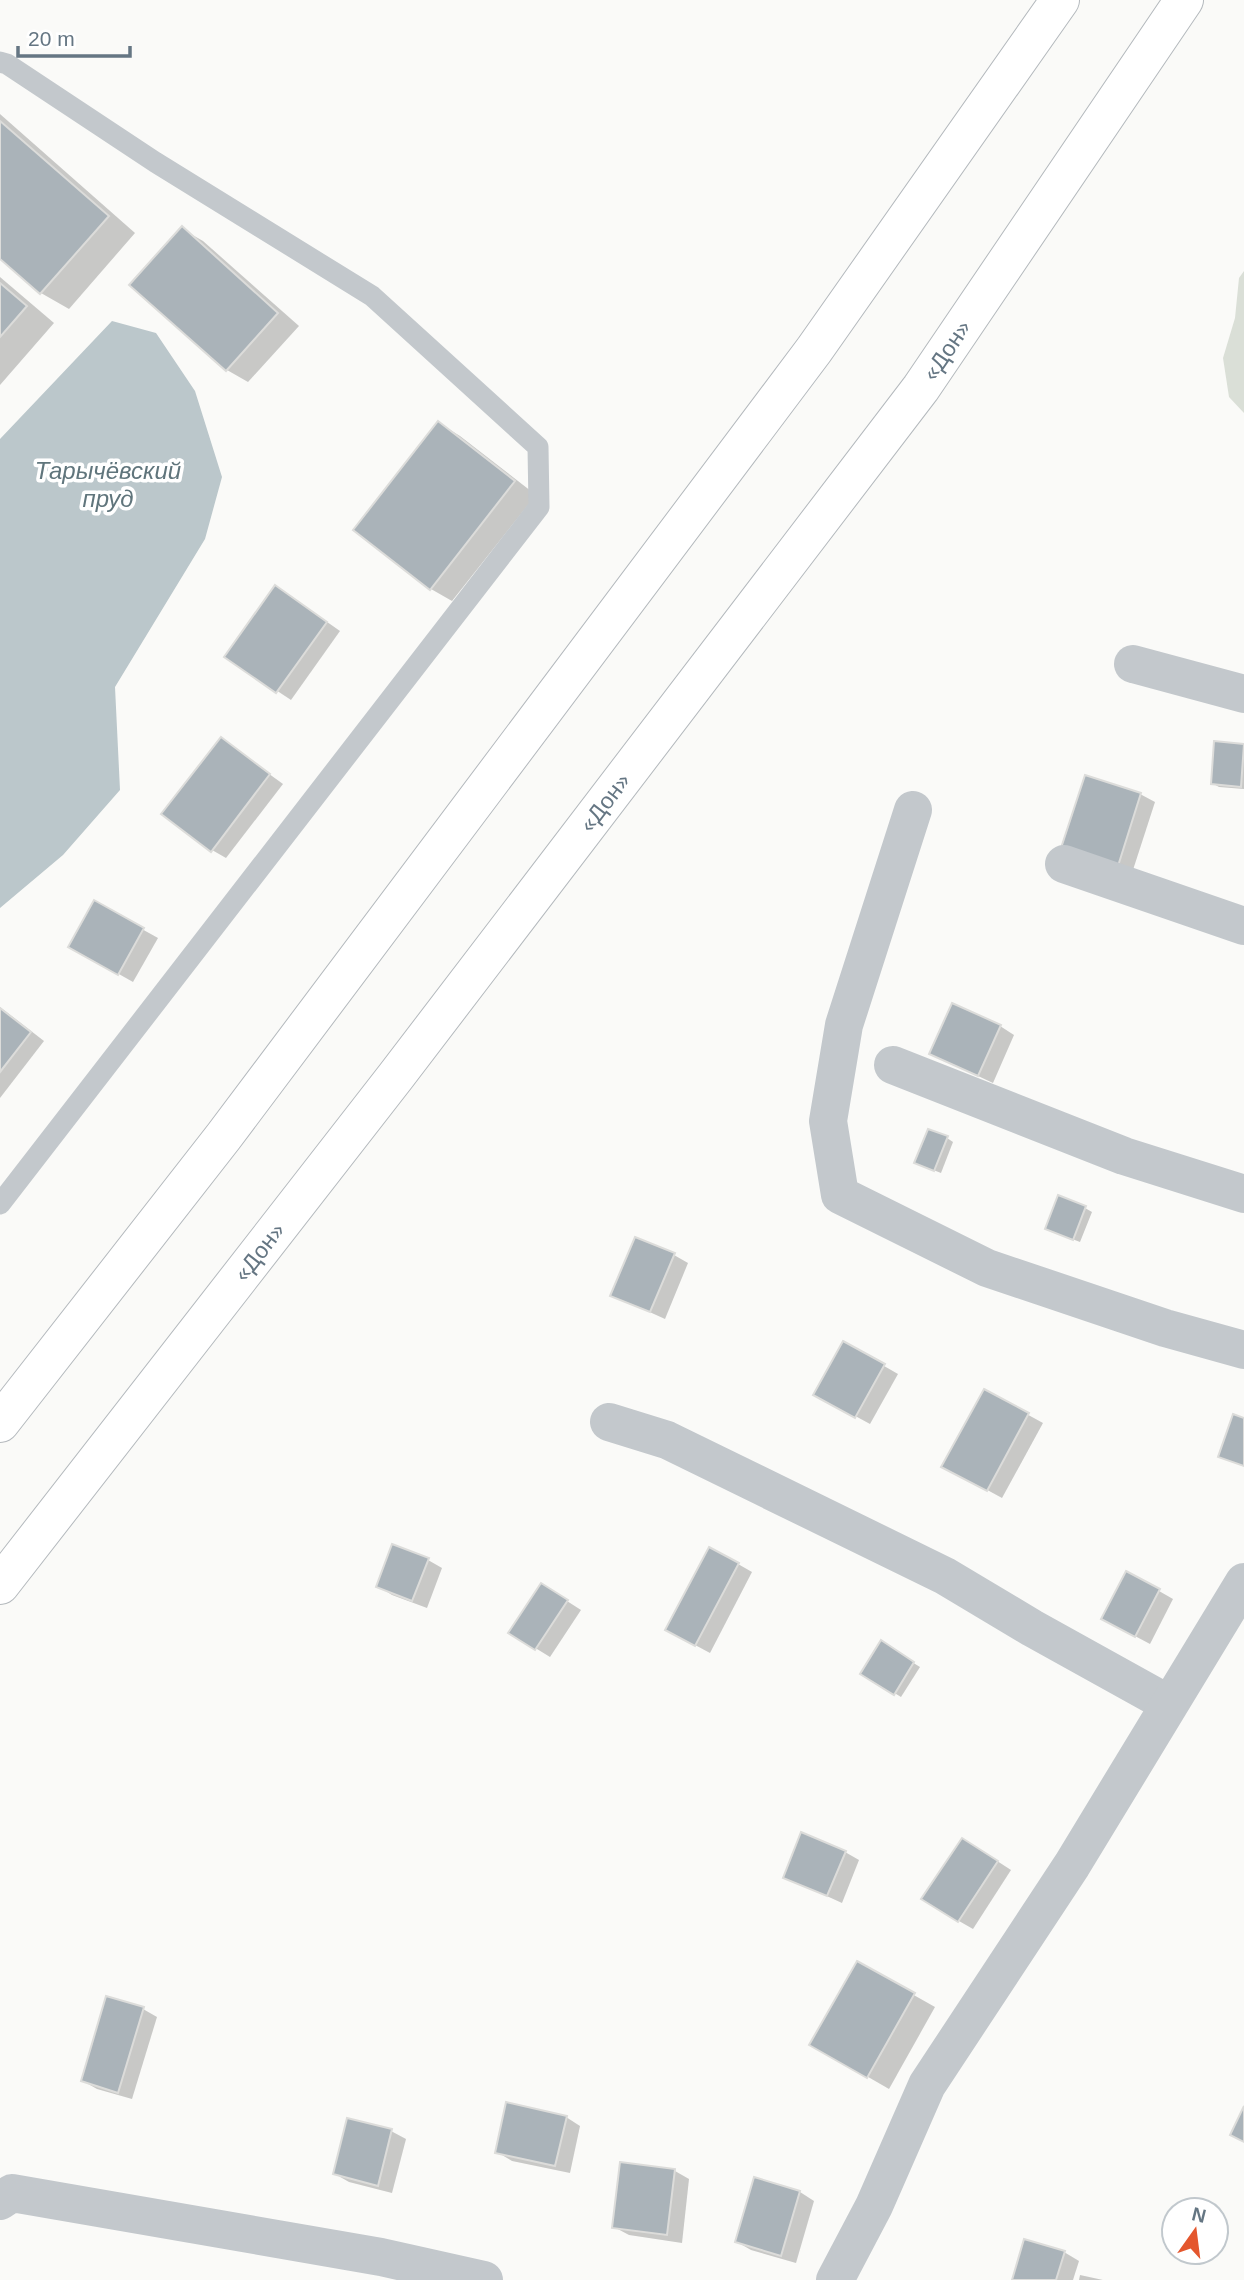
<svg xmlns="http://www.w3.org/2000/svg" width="1244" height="2280" font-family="Helvetica,sans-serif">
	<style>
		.green { fill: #dadfd7 }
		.water { fill: #bbc7cb }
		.shadow { fill: #0003 }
		.building { fill: #aab3b9; stroke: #dcdcda; stroke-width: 2 }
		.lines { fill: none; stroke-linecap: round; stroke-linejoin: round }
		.motorway-casing { stroke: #b4b9bd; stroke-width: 40 }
		.service { stroke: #c3c8cc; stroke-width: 21 }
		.minor { stroke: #c3c8cc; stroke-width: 38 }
		.motorway { stroke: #fff; stroke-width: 38 }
		.labels { text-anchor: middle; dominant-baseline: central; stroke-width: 7; stroke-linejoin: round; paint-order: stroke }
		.street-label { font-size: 23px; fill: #657683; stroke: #fff }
		.water-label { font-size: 24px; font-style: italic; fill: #60757c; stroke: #fff }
	</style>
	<rect width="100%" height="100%" fill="#fafaf8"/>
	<polygon class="green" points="1244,271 1244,413 1229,397 1223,358 1235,318 1239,278"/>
	<polygon class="water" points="112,321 156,333 195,391 222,477 205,539 115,687 120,790 63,855 0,908 0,439"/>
	<g class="shadow">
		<polygon points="0,114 135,233 69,309 41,293 0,257"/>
		<polygon points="182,229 203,241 299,326 248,382 227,370"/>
		<polygon points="0,277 54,323 0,385"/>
		<polygon points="439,423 460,436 536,495 452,601 431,589"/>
		<polygon points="290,596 340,631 291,700 226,657"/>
		<polygon points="221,739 283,784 226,858 212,850"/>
		<polygon points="1216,743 1244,746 1244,789 1219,787 1212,783"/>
		<polygon points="1140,794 1155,802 1132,873 1078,856"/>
		<polygon points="95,903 158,938 133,982 71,947"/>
		<polygon points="0,1007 44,1041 0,1098"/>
		<polygon points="1000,1026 1014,1035 993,1083 931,1054"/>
		<polygon points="947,1138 953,1142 941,1173 923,1166"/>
		<polygon points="1085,1208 1092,1212 1080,1242 1054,1232"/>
		<polygon points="674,1255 688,1263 665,1319 612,1295"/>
		<polygon points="844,1343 898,1374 870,1424 815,1394"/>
		<polygon points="984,1391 1043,1423 1002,1498 958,1474"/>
		<polygon points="428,1560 442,1568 427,1608 392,1595 378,1586"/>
		<polygon points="738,1564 752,1572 710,1653 682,1638"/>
		<polygon points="1159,1591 1173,1599 1150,1644 1118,1627"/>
		<polygon points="556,1594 581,1610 550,1657 511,1633"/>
		<polygon points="881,1643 920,1667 901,1697 862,1673"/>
		<polygon points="977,1848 1011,1870 973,1929 959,1921"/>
		<polygon points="845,1852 859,1860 842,1903 785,1877"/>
		<polygon points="857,1963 935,2007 889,2089 811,2044"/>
		<polygon points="143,2009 157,2017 132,2099 97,2089 83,2081"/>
		<polygon points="566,2117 580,2126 570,2173 512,2161 497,2152"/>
		<polygon points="391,2131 406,2139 392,2193 349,2182 335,2174"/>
		<polygon points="622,2164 675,2171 689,2179 682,2243 629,2235 614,2227"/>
		<polygon points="755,2179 800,2192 814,2201 796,2263 751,2250 737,2242"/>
		<polygon points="1064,2252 1079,2261 1073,2280 1014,2280"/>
		<polygon points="1080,2275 1103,2280 1079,2280"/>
	</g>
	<g class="building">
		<polygon points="0,121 109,216 40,294 0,259"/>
		<polygon points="182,226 278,313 226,371 129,285"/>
		<polygon points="0,283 27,306 0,337"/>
		<polygon points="438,421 515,481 430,590 353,530"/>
		<polygon points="275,585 327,622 276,693 224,657"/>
		<polygon points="221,737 270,774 211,852 161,814"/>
		<polygon points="1214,741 1244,744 1241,787 1211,784"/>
		<polygon points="1085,775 1141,793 1118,866 1061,848"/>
		<polygon points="94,900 144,928 118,975 68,947"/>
		<polygon points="952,1003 1001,1025 978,1076 929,1054"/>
		<polygon points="0,1008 31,1032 0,1072"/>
		<polygon points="928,1129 948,1136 934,1171 914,1163"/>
		<polygon points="1058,1195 1086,1206 1073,1240 1045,1229"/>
		<polygon points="635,1237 675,1253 650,1312 610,1296"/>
		<polygon points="843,1341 885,1364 855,1418 813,1395"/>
		<polygon points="984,1389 1029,1413 987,1491 941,1467"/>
		<polygon points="1233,1414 1244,1418 1244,1466 1218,1457"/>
		<polygon points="392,1544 429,1558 412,1601 376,1587"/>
		<polygon points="709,1547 739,1563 695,1646 665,1630"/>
		<polygon points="1126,1571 1160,1589 1135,1637 1101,1619"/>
		<polygon points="541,1583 568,1600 535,1650 508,1633"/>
		<polygon points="881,1640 914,1662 894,1695 860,1674"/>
		<polygon points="801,1832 846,1851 827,1896 783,1878"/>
		<polygon points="962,1838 998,1861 958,1922 921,1899"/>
		<polygon points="857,1961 915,1993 867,2078 809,2045"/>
		<polygon points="106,1996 144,2007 118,2093 81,2081"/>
		<polygon points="506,2102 567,2116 555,2166 495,2153"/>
		<polygon points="1244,2106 1244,2142 1230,2135"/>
		<polygon points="347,2118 392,2129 378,2186 333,2174"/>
		<polygon points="620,2162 675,2169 667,2235 612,2228"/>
		<polygon points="754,2177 800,2191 781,2256 735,2242"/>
		<polygon points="1024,2239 1065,2251 1056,2280 1012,2280"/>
	</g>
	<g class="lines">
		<defs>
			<g id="motorway">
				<polyline points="0,1423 224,1136 814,350 1060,0"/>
				<path id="s1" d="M0,1585l396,-509 525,-688 263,-388"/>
			</g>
		</defs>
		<use href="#motorway" class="motorway-casing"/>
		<polyline class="service" points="0,62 7,64 155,162 372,296 538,447 539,507 0,1204"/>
		<g class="minor">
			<polyline points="1133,664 1244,694"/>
			<polyline points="913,810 844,1025 828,1121 840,1195 987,1268 1165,1328 1244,1350"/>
			<polyline points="1064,864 1244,926"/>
			<polyline points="893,1065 1124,1156 1244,1194"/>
			<polyline points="609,1422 667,1440 945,1576 1032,1628 1169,1704"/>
			<polyline points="0,2201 12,2193 381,2257 484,2280"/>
			<polyline points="835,2280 874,2206 927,2085 1072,1865 1244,1582"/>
		</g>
		<use href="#motorway" class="motorway"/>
	</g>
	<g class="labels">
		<g class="street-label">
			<text stroke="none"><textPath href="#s1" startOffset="1556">«Дон»</textPath></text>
			<text stroke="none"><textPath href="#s1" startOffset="989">«Дон»</textPath></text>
			<text stroke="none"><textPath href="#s1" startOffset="422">«Дон»</textPath></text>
		</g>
		<g class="water-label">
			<text x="108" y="470">Тарычёвский<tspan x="108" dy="28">пруд</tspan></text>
		</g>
	</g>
	<g transform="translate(1195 2231) rotate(14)"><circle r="33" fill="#ffffff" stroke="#c1c8cd" stroke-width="2"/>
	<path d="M0-5L12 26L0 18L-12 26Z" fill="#e4572e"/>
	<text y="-10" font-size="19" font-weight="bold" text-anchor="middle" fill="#657683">N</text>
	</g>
	<path d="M18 46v10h112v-10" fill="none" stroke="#657683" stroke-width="3.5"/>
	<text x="28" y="46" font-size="21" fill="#657683" stroke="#ffffff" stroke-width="5" paint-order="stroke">20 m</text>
</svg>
